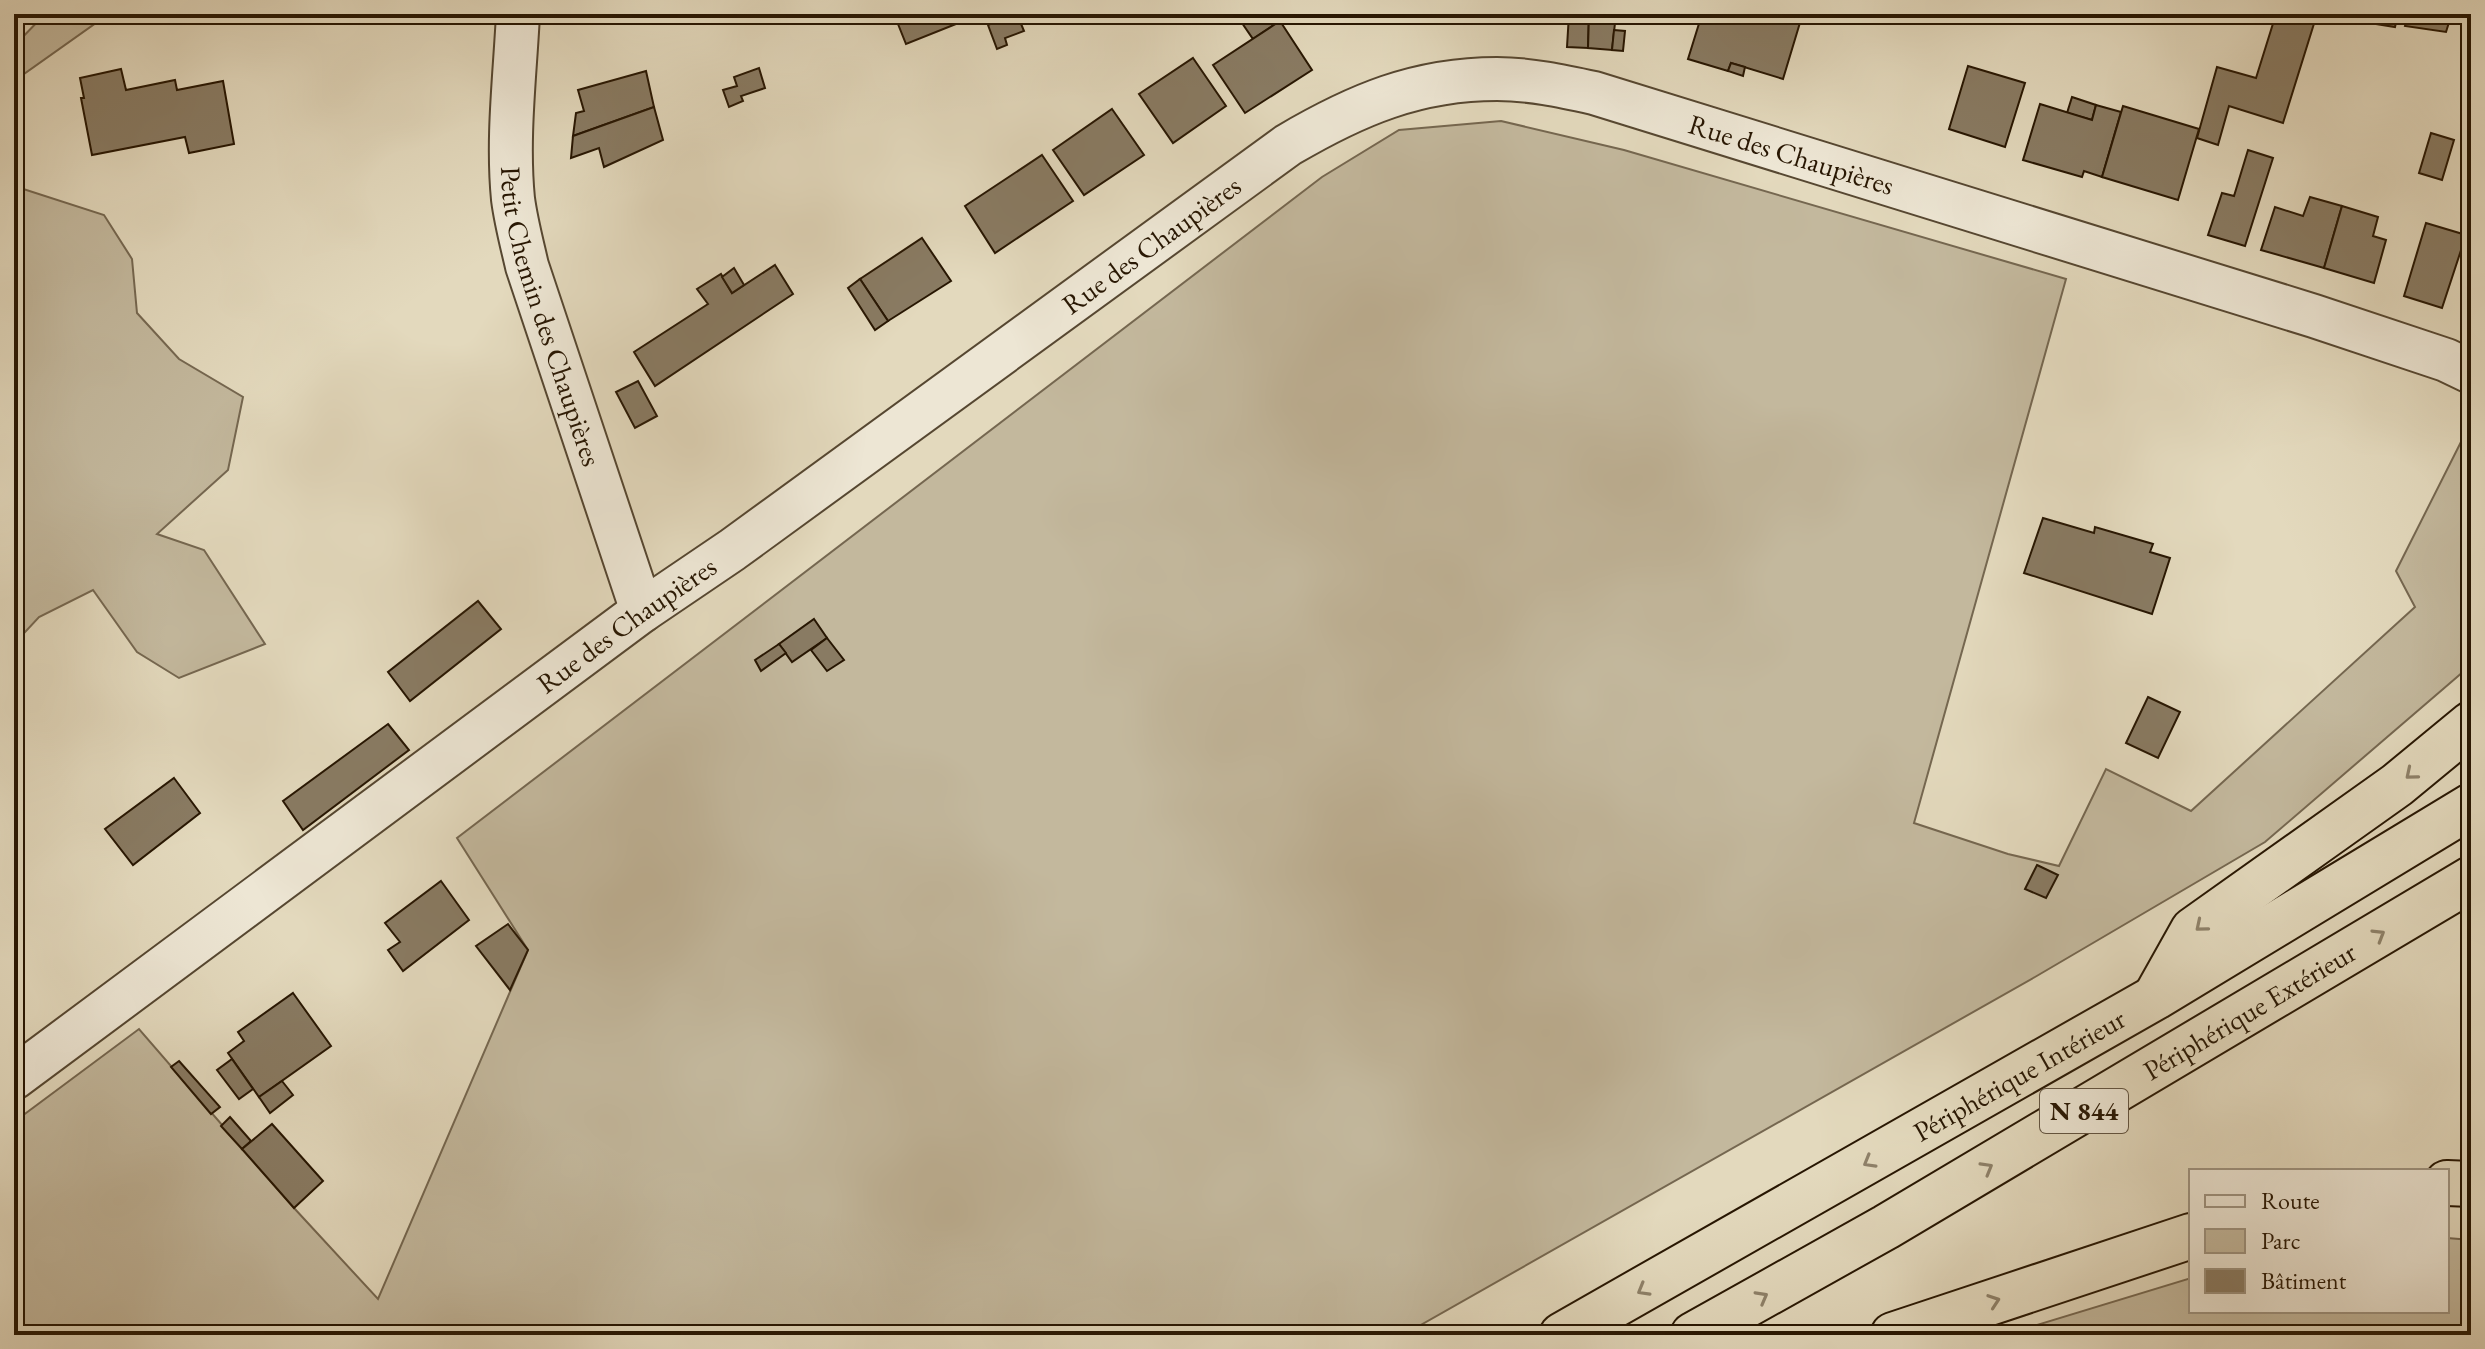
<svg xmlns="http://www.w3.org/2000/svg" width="2485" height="1349" font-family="'EB Garamond',serif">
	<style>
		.green { fill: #c3b89d; stroke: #756750; stroke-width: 2 }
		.building { fill: #897b63; stroke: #271602; stroke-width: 2 }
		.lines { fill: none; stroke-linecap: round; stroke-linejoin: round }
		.street-casing { stroke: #564731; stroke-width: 46 }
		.highway-casing { stroke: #271602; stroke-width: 48 }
		.street { stroke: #ede6d4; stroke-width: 42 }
		.highway { stroke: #e3d9bd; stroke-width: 44 }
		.oneway { stroke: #8e8169 }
		.labels { text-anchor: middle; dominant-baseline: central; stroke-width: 6; stroke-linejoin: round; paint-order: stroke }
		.shield { fill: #ede6d4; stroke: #625441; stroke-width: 2 }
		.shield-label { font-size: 26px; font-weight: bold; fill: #271602 }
		.street-label { font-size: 28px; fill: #271602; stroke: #ede6d4 }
	</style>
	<rect width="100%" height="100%" fill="#e3d9bd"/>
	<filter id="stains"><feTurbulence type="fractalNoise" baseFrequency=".0025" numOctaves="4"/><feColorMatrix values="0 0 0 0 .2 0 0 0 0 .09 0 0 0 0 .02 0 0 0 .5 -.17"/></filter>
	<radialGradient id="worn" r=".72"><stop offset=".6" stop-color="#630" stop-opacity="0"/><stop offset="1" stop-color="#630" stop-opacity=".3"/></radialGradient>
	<g class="green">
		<polygon points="45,14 102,14 100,20 14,81 14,46"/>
		<polygon points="1501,121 1624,150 2066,279 1914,823 2008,854 2059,866 2106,769 2191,811 2415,607 2396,571 2468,428 2471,430 2471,665 2265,842 2035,977 1403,1335 14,1335 14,1122 139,1029 294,1208 378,1299 528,950 457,838 1322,177 1399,130"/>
		<polygon points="14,186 104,215 132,259 137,313 179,359 243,397 228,470 157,534 204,550 265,644 179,678 137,652 93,590 39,617 14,644"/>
		<polygon points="2447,1238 2471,1240 2471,1335 2004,1335 2191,1278 2191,1311 2447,1311"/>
	</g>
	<g class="building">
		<polygon points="894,14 920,14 924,22 941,14 976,14 976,16 906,44"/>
		<polygon points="996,14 1017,14 1024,31 1005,38 1007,45 997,49 988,25 999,20"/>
		<polygon points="1254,14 1275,14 1280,21 1253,39 1242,23"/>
		<polygon points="1569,14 1589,14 1588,48 1567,47"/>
		<polygon points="1589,14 1616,14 1612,50 1588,48"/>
		<polygon points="1702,14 1717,14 1741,21 1743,14 1794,14 1802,16 1783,79 1731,63 1728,71 1688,59"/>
		<polygon points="2276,14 2317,14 2283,123 2229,106 2218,145 2197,138 2217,67 2256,78"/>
		<polygon points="2317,14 2353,14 2351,20"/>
		<polygon points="2353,14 2398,14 2395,27 2351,20"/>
		<polygon points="2408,14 2437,14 2451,16 2446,32 2405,26"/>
		<polygon points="1280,21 1312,70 1245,113 1213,65"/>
		<polygon points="1614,30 1625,31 1623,51 1612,50"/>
		<polygon points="1193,58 1226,106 1173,143 1139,94"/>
		<polygon points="1731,63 1745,67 1743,76 1728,71"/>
		<polygon points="1968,66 2025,83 2005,147 1949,129"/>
		<polygon points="759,68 765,88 741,96 743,101 729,107 723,90 737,86 734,77"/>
		<polygon points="121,69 126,90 175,80 177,90 223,81 234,144 189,153 185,137 92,155 81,98 84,98 80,78"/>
		<polygon points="646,71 654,107 573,136 576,113 584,111 578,90"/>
		<polygon points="2072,97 2096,105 2092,120 2067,113"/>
		<polygon points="2040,104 2092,120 2096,105 2121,112 2102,177 2084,171 2082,177 2023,160"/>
		<polygon points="2123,106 2199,129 2178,200 2102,177"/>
		<polygon points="654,107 663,140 604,167 599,148 571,158 573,136"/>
		<polygon points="1112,109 1144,155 1084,195 1053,150"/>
		<polygon points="2431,133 2454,140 2442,180 2419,173"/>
		<polygon points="2248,150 2273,158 2245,246 2208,235 2222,193 2234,196"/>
		<polygon points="1042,155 1073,201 995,253 965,206"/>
		<polygon points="2310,197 2342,206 2324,268 2261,250 2275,207 2303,216"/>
		<polygon points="2342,206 2378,217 2373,236 2386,240 2374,283 2324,268"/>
		<polygon points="2426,223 2466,235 2442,308 2404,296"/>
		<polygon points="922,238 951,281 888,321 860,279"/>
		<polygon points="775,265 793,294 655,386 634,352 708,304 697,289 721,274 732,293"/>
		<polygon points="734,268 744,285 732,293 722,277"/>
		<polygon points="860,279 888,321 875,330 848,288"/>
		<polygon points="638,381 657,416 635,428 616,392"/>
		<polygon points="2043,518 2094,533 2095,527 2153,544 2150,552 2170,558 2152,614 2024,573"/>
		<polygon points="478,601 501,629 410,701 388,672"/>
		<polygon points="814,619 827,638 792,662 779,644"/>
		<polygon points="827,638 844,660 827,671 811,650"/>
		<polygon points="779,644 786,653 761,671 755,660"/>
		<polygon points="2148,697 2180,712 2158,758 2126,743"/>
		<polygon points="388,724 409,750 303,830 283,801"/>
		<polygon points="174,778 200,813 133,865 105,829"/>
		<polygon points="2037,865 2058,875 2046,898 2025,889"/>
		<polygon points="441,881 469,920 403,971 388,950 400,942 385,923"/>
		<polygon points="508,924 528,950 510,990 476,946"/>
		<polygon points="293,993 331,1046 259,1097 228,1053 244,1041 238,1032"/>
		<polygon points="232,1059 253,1089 239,1099 217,1070"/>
		<polygon points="179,1061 220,1107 211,1114 171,1067"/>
		<polygon points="282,1081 293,1095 270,1113 259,1097"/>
		<polygon points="230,1117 251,1141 242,1149 221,1126"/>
		<polygon points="272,1124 323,1181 294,1208 242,1149"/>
	</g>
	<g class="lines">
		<defs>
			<g id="street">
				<path id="s1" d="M518,14c-3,61 -11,124 -5,185 3,23 9,45 14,67l115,345"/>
				<path id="s2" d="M14,1078l628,-467 90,-61 556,-405c68,-40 129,-66 209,-66 32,0 65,7 97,14l720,223 132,44 25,12"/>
			</g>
			<g id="highway">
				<polyline points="2156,996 2193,930 2397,785 2471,724"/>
				<polyline points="2447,1183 2471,1184"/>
				<path id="s3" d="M1562,1335l594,-338 315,-191"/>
				<path id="s4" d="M1693,1335l193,-108 585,-348"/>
				<polyline points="1893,1335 2191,1236"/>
			</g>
		</defs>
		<use href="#street" class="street-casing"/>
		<use href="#highway" class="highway-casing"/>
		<use href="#street" class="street"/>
		<use href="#highway" class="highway"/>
	</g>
	<defs><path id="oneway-chevron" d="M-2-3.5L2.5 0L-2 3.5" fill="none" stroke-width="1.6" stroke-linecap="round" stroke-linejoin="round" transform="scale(2)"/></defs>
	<g class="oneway">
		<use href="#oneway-chevron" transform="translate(2411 774) rotate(140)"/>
		<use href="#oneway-chevron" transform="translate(2201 926) rotate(140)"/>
		<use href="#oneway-chevron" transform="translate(2379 935) rotate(-31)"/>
		<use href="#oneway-chevron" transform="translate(1869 1162) rotate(150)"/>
		<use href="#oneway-chevron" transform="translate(1987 1168) rotate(-30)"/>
		<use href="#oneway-chevron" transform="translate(1643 1290) rotate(150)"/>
		<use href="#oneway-chevron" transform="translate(1762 1297) rotate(-29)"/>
		<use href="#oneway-chevron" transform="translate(1994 1301) rotate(-19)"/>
	</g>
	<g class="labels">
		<rect class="shield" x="2040" y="1089" width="88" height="44" rx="6"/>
		<g class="shield-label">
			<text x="2084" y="1111">N 844</text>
		</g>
		<g class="street-label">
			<text stroke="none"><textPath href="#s2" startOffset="2106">Rue des Chaupières</textPath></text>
			<text stroke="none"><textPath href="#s2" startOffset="1410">Rue des Chaupières</textPath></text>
			<text stroke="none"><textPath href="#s1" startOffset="308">Petit Chemin des Chaupières</textPath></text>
			<text stroke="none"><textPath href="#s2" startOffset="762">Rue des Chaupières</textPath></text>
			<text stroke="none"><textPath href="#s4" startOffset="644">Périphérique Extérieur</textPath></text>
			<text stroke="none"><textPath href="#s3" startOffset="526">Périphérique Intérieur</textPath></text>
		</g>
	</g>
	<rect width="2485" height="1349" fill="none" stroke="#e3d9bd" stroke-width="48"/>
	<rect x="16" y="16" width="2453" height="1317" fill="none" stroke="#271602" stroke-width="4"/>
	<rect x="24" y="24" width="2437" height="1301" fill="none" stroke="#271602" stroke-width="2"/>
	<rect x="2189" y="1169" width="260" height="144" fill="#ede6d4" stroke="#9e9380" stroke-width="2"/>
	<rect x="2205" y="1195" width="40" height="12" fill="#ede6d4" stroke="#9e9380" stroke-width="2"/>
	<text x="2261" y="1209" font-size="24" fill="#271602">Route</text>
	<rect x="2205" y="1229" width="40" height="24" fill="#c3b89d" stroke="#9e9380" stroke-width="2"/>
	<text x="2261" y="1249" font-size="24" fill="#271602">Parc</text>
	<rect x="2205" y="1269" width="40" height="24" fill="#897b63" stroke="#9e9380" stroke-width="2"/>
	<text x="2261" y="1289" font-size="24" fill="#271602">Bâtiment</text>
	<rect width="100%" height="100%" filter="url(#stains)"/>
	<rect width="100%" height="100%" fill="url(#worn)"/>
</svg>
